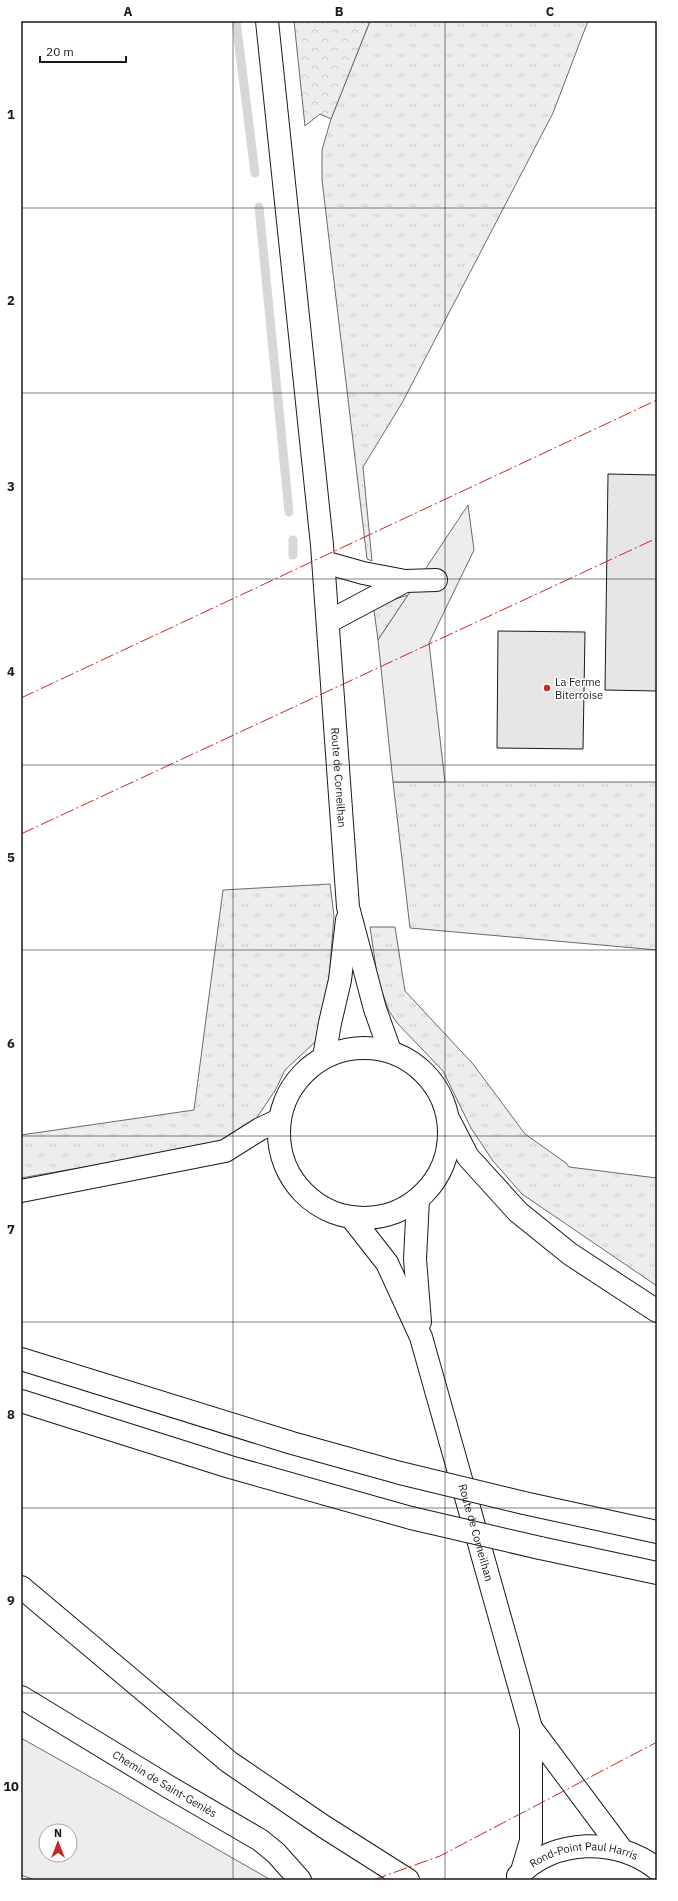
<svg xmlns="http://www.w3.org/2000/svg" width="678" height="1901" font-family="'IBM Plex Sans',sans-serif">
	<style>
		.grass { fill: url(#grass-tufts); stroke: #6a6a6a }
		.forest { fill: url(#forest-crowns); stroke: #6a6a6a }
		.built { fill: #ededed; stroke: #6a6a6a; fill-rule: evenodd }
		.lines { fill: none; stroke-linecap: round; stroke-linejoin: round }
		.stream { stroke: #d7d7d7; stroke-width: 9 }
		.building { fill: #e6e6e6; stroke: #1a1a1a }
		.minor-casing { stroke: #1a1a1a; stroke-width: 24 }
		.highway-casing { stroke: #1a1a1a; stroke-width: 24 }
		.minor { stroke: #fff; stroke-width: 22 }
		.highway { stroke: #fff; stroke-width: 22 }
		.highway-bridge-casing { stroke: #1a1a1a; stroke-width: 24; stroke-linecap: butt }
		.highway-bridge { stroke: #fff; stroke-width: 22 }
		.power { stroke: #c62828; stroke-width: 1; stroke-dasharray: 14 3 2 3; stroke-linecap: butt }
		.grid { fill: none; stroke: #1a1a1a; stroke-width: 1; stroke-opacity: 0.55 }
		.poi-dot { fill: #c62828; stroke: #fff; stroke-width: 1.5 }
		.labels { text-anchor: middle; dominant-baseline: central; stroke-width: 3; stroke-linejoin: round; paint-order: stroke }
		.poi-label { font-size: 11px; fill: #1a1a1a; stroke: #fff; text-anchor: start }
		.street-label { font-size: 11px; fill: #1a1a1a; stroke: #fff }
		.neatline { fill: none; stroke: #1a1a1a; stroke-width: 1.5 }
		.grid-label { font-size: 13px; text-anchor: middle; font-weight: bold; fill: #1a1a1a }
	</style>
	<defs>
		<pattern id="grass-tufts" width="24" height="20" patternUnits="userSpaceOnUse"><rect width="24" height="20" fill="#ededed"/><path d="M3 7l-1-3M5 7V3M7 7l1-3M15 17l-1-3M17 17v-4M19 17l1-3" fill="none" stroke="#cbcbcb"/></pattern>
		<pattern id="forest-crowns" width="20" height="18" patternUnits="userSpaceOnUse"><rect width="20" height="18" fill="#ededed"/><path d="M2 6a3 3 0 1 1 6 0M12 15a3 3 0 1 1 6 0" fill="none" stroke="#cbcbcb"/></pattern>
	</defs>
	<rect width="100%" height="100%" fill="#fff"/>
	<g class="grass">
		<polygon points="370,21 588,21 553,113 402,403 363,467 372,561 367,559 322,180 322,150 331,119"/>
		<polygon points="408,595 378,640 374,610 384,603"/>
		<polygon points="393,782 657,782 657,950 410,928"/>
		<polygon points="330,884 334,916 329,979 323,1023 315,1042 285,1070 276,1089 254,1122 232,1137 205,1146 21,1178 21,1135 194,1110 223,890"/>
		<polygon points="370,927 395,927 405,991 473,1064 525,1134 566,1163 569,1167 657,1178 657,1286 522,1194 493,1161 471,1128 443,1071 398,1024 389,1011 378,981"/>
	</g>
	<polygon class="forest" points="294,21 370,21 331,119 320,114 305,126"/>
	<g class="built">
		<polygon points="468,505 474,550 429,643 445,782 393,782 378,640"/>
		<path d="M21,1738l96,54 154,88h-236l-14,-5zM46,1831h24v24h-24z"/>
	</g>
	<g class="lines">
		<g class="stream">
			<polyline points="236,21 255,173"/>
			<polyline points="259,207 289,512"/>
			<polyline points="293,555 293,540"/>
		</g>
	</g>
	<g class="building">
		<polygon points="608,474 657,475 657,691 605,690"/>
		<polygon points="498,631 585,632 583,749 497,748"/>
	</g>
	<g class="lines">
		<defs>
			<g id="minor">
				<path id="s1" d="M267,21l55,524 26,362 27,102 15,42"/>
				<polyline points="324,562 363,573 405,581"/>
				<polyline points="328,622 405,581 436,580"/>
				<circle cx="364" cy="1133" r="85"/>
				<polyline points="324,1057 330,1023 340,980 347,920"/>
				<polyline points="418,1199 415,1259 420,1322"/>
				<path id="s2" d="M351,1217l36,46 34,74 110,391v113l-9,30"/>
				<path id="s3" d="M21,1697l148,90 91,53 16,13 24,27"/>
				<polyline points="531,1728 622,1850"/>
				<path id="s4" d="M518,1876c35,-38 100,-39 139,-7"/>
			</g>
			<g id="highway">
				<polyline points="450,1122 468,1157 518,1212 570,1254 657,1311"/>
				<polyline points="21,1191 225,1151 260,1129 279,1120"/>
				<polyline points="21,1359 292,1443 400,1473"/>
				<polyline points="21,1401 230,1467 411,1518"/>
				<polyline points="524,1503 657,1532"/>
				<polyline points="540,1548 657,1573"/>
				<polyline points="21,1587 229,1762 323,1826 408,1880"/>
			</g>
		</defs>
		<use href="#minor" class="minor-casing"/>
		<use href="#highway" class="highway-casing"/>
		<use href="#minor" class="minor"/>
		<use href="#highway" class="highway"/>
		<defs>
			<g id="highway-bridge">
				<polyline points="400,1473 524,1503"/>
				<polyline points="411,1518 540,1548"/>
			</g>
		</defs>
		<use href="#highway-bridge" class="highway-bridge-casing"/>
		<use href="#highway-bridge" class="highway-bridge"/>
		<g class="power">
			<polyline points="21,698 657,400"/>
			<polyline points="21,834 657,538"/>
			<polyline points="373,1880 440,1856 657,1742"/>
		</g>
	</g>
	<path class="grid" d="M233,21v1859M445,21v1859M21,208h636M21,393h636M21,579h636M21,765h636M21,950h636M21,1136h636M21,1322h636M21,1508h636M21,1693h636"/>
	<circle class="poi-dot" cx="547" cy="688" r="4"/>
	<g class="labels">
		<g class="poi-label">
			<text x="555" y="682">La Ferme<tspan x="555" dy="13">Biterroise</tspan></text>
		</g>
		<g class="street-label">
			<text stroke="none"><textPath href="#s1" startOffset="760">Route de Corneilhan</textPath></text>
			<text stroke="none"><textPath href="#s2" startOffset="343">Route de Corneilhan</textPath></text>
			<text stroke="none"><textPath href="#s3" startOffset="168">Chemin de Saint-Geniès</textPath></text>
			<text stroke="none"><textPath href="#s4" startOffset="73">Rond-Point Paul Harris</textPath></text>
		</g>
	</g>
	<rect width="678" height="1901" fill="none" stroke="#ffffff" stroke-width="44"/>
	<g transform="translate(58 1843)"><circle r="19" fill="#ffffff" stroke="#a3a3a3"/>
	<path d="M0-3L7 15L0 10L-7 15Z" fill="#c62828"/>
	<text y="-6" font-size="11" font-weight="bold" text-anchor="middle" fill="#1a1a1a">N</text>
	</g>
	<path d="M40 56v6h86v-6" fill="none" stroke="#1a1a1a" stroke-width="2"/>
	<text x="46" y="56" font-size="12" fill="#1a1a1a" stroke="#ffffff" stroke-width="3" paint-order="stroke">20 m</text>
	<rect x="22" y="22" width="634" height="1857" class="neatline"/>
	<g class="grid-label">
		<text x="128" y="16">A</text>
		<text x="339" y="16">B</text>
		<text x="550" y="16">C</text>
		<text x="11" y="119">1</text>
		<text x="11" y="305">2</text>
		<text x="11" y="491">3</text>
		<text x="11" y="676">4</text>
		<text x="11" y="862">5</text>
		<text x="11" y="1048">6</text>
		<text x="11" y="1234">7</text>
		<text x="11" y="1419">8</text>
		<text x="11" y="1605">9</text>
		<text x="11" y="1791">10</text>
	</g>
</svg>
